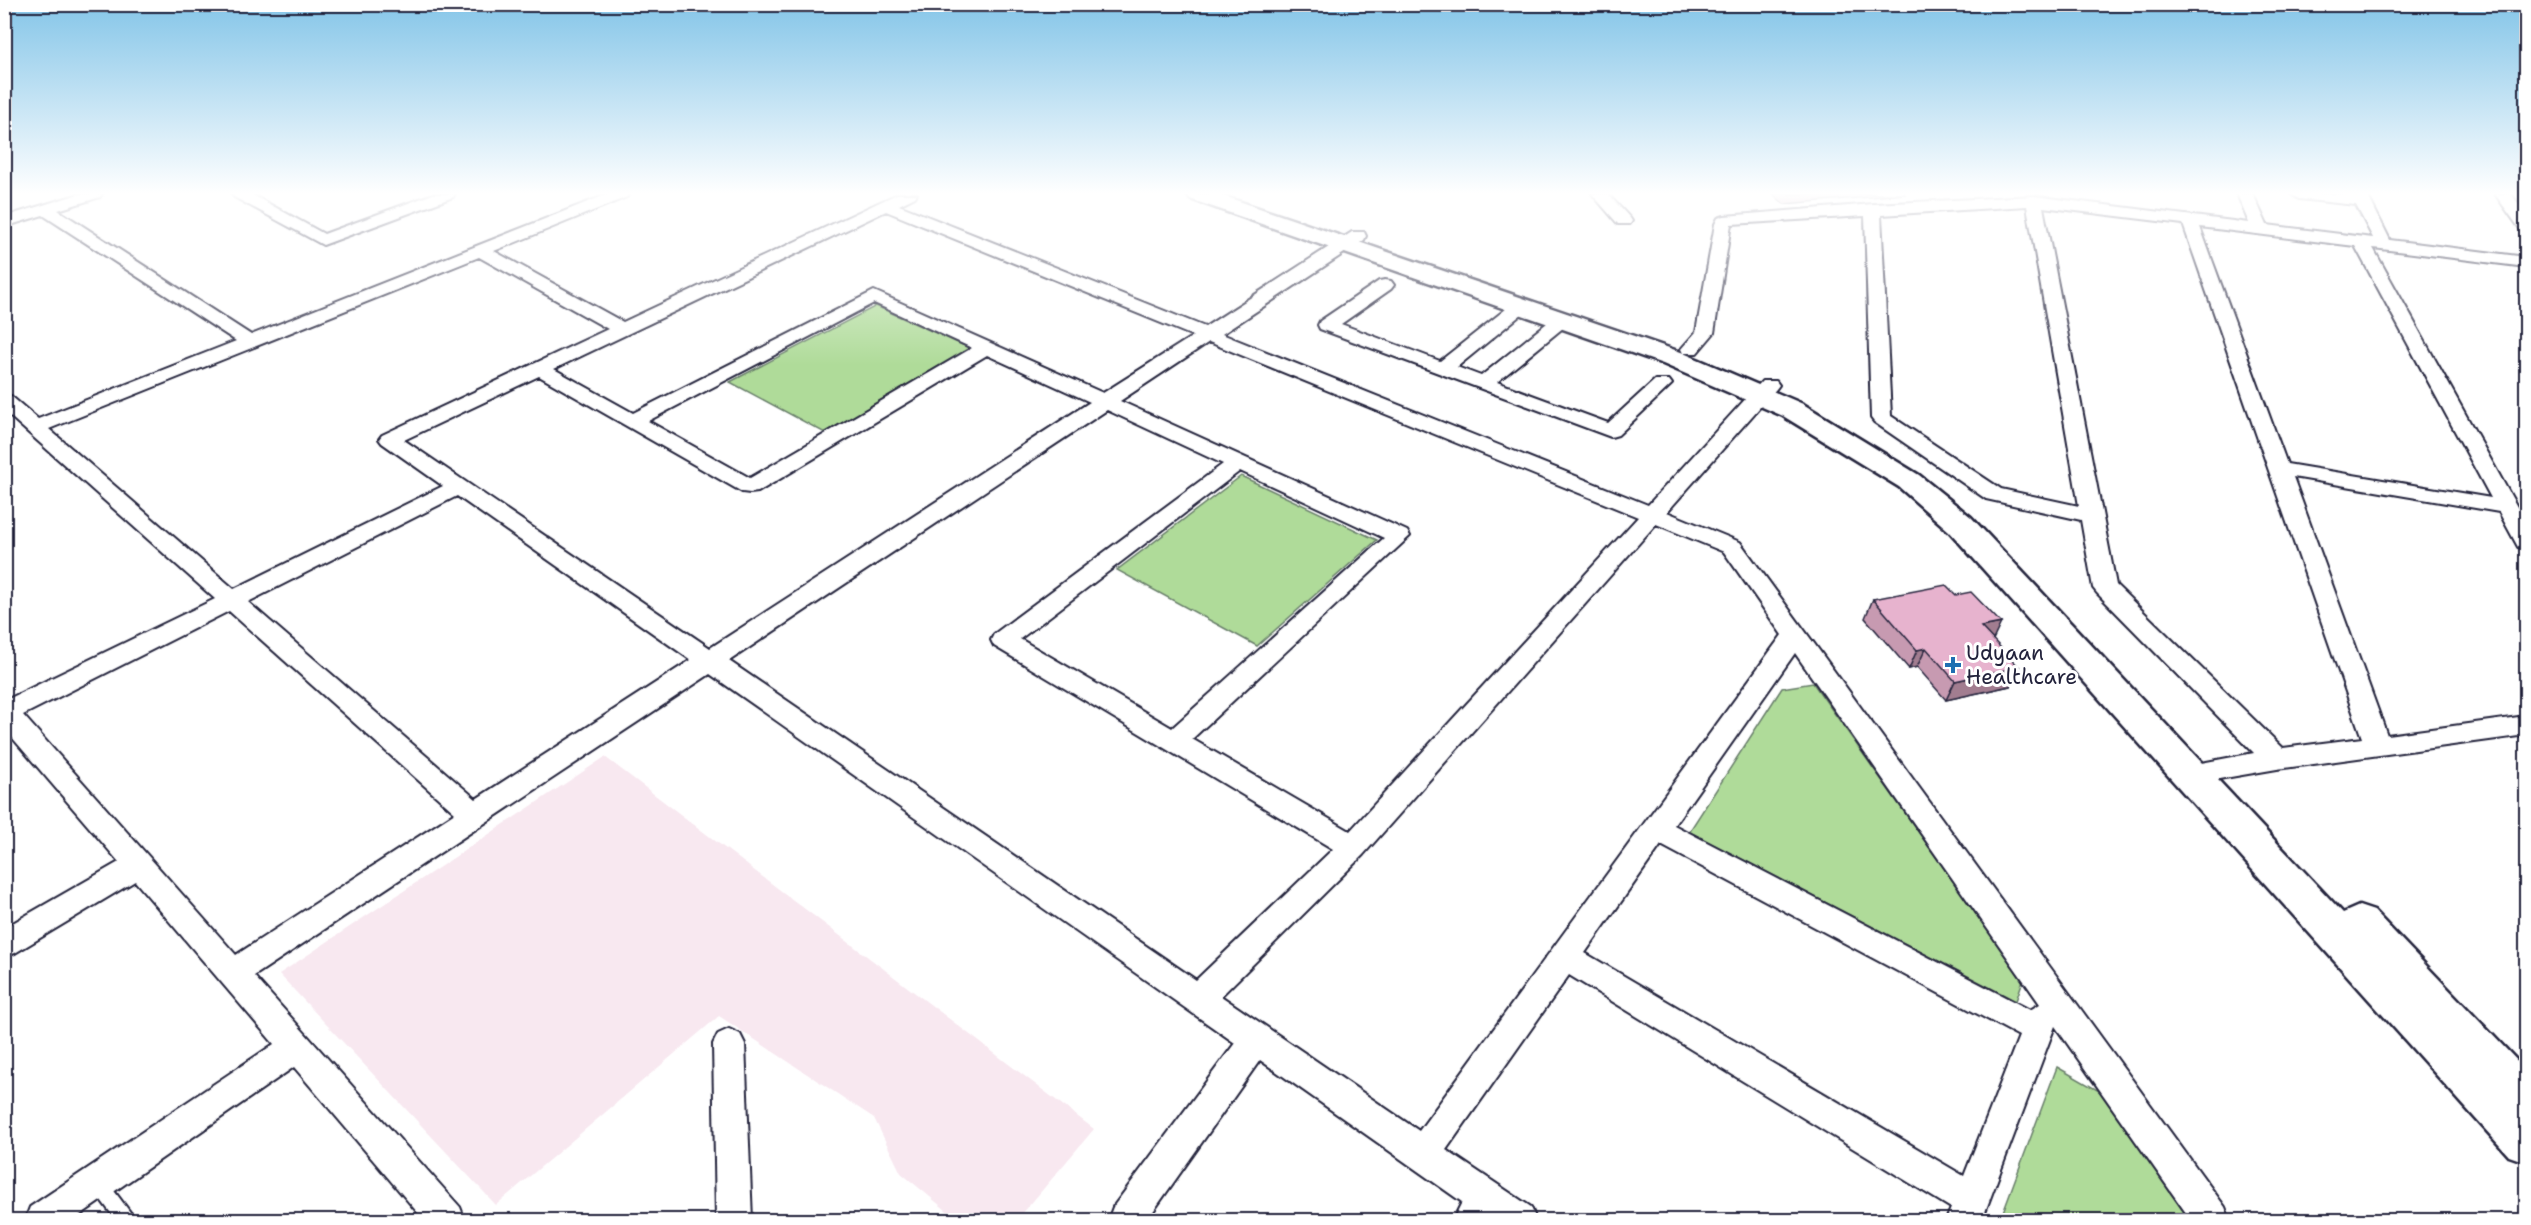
<svg xmlns="http://www.w3.org/2000/svg" width="2531" height="1225" font-family="'Shantell Sans',sans-serif">
	<style>
		.built { fill: #f8e8f0 }
		.green { fill: #afdb99; stroke: #687e6a; stroke-width: 1.5 }
		.lines { fill: none; stroke-linecap: round; stroke-linejoin: round }
		.lane-casing { stroke: #22223b; stroke-width: 20 }
		.street-casing { stroke: #22223b; stroke-width: 4 }
		.secondary-casing { stroke: #22223b; stroke-width: 5 }
		.lane { stroke: #fff; stroke-width: 16 }
		.street { fill: #fff; fill-rule: evenodd }
		.secondary { fill: #fff; fill-rule: evenodd }
		.wall { fill: #c79ab1; stroke: #22223b; stroke-width: 1.5 }
		.shaded-wall { fill: #a27d90; stroke: #22223b; stroke-width: 1.5 }
		.building { fill: #e7b3ce; stroke: #22223b; stroke-width: 1.5 }
		.poi-dot { fill: #1f6fb2; stroke: #fff; stroke-width: 2 }
		.labels { text-anchor: middle; dominant-baseline: central; stroke-width: 6; stroke-linejoin: round; paint-order: stroke }
		.poi-label { font-size: 21px; fill: #22223b; stroke: #fff; text-anchor: start }
	</style>
	<rect width="100%" height="100%" fill="#fff"/>
	<filter id="ink" filterUnits="userSpaceOnUse"><feTurbulence type="fractalNoise" baseFrequency=".0167" numOctaves="2"/><feDisplacementMap in="SourceGraphic" scale="12" xChannelSelector="R" yChannelSelector="G"/><feConvolveMatrix kernelMatrix="1 2 1 2 8 2 1 2 1" color-interpolation-filters="sRGB"/></filter>
	<g filter="url(#ink)">
		<polygon class="built" points="605,757 1094,1129 1017,1220 958,1220 901,1173 874,1118 719,1016 496,1205 279,974"/>
		<g class="green">
			<polygon points="876,306 971,349 825,433 730,382"/>
			<polygon points="1241,476 1377,540 1257,646 1117,570"/>
			<polygon points="1813,683 2023,980 2016,1001 1689,832 1782,688"/>
			<polygon points="2057,1067 2101,1092 2193,1220 2000,1220"/>
		</g>
		<g class="lines">
			<defs>
				<polyline id="lane" points="99,1184 126,1220"/>
				<g id="street">
					<path d="M79,194h23l-2,3 -42,13 193,125 357,-141h21l-2,3 -133,54 129,71 274,-128h20l-2,3 -16,8 306,122 147,-95h12l2,4 -2,4 -142,94 426,171 114,-124h14l3,4 -3,4 -109,123 73,30 485,665 5,13h-39l-136,-194 -73,194h-36l5,-12 -382,-233 -123,175 85,57 5,13h-83l9,-18 -202,-142 -113,160h-39l5,-13 122,-164 -525,-369 -456,302 206,231 5,13h-41l-130,-153 -221,153h-48l5,-13 244,-163 -139,-163 -120,72 -11,4v-29l115,-66 -115,-134v-27l211,-102 -211,-188v-17l7,2 27,23 198,-78 -193,-126 -39,12v-10zM886,211l307,125 -90,57 -229,-102 -241,122 -79,-44zM479,257l129,72 -226,106 -3,4 3,4 61,43 -209,103 -185,-160zM874,303l98,45 -222,130 -102,-57zM1209,342l429,175 -288,314 -158,-92 218,-203 -3,-5 -287,-130zM987,355l103,47 -380,246 -306,-208 135,-64 203,116 8,1 8,-1zM1107,410l116,54 -229,170 -3,6 3,6 339,203 -137,131 -467,-319zM1240,471l144,67 -212,190 -152,-89zM457,496l234,164 -215,139 -228,-197zM1656,524l68,28 58,83 -363,496 -198,-135 142,-141zM229,611l226,202 -219,142 -213,-240zM1795,653l245,351 -10,6 -356,-185zM1661,845l358,191 -55,140 -379,-223z"/>
					<polygon points="232,194 251,194 324,234 433,194 455,194 453,197 323,245 234,197"/>
					<polygon points="1592,194 1608,194 1630,218 1632,221 1630,224 1618,224"/>
					<path d="M2237,194h16l14,31 106,13 -17,-33 -57,-6 -8,-5h76l23,46 136,17v10l-153,-19 153,275v26l-8,-2 -19,-35 -206,-35 94,258 139,-19v19l-249,34 -87,15 -10,-3 -4,-7 4,-7 74,-14 -157,-160 -4,-5 -12,-68 -95,-21 -112,-77 -3,-4 -6,-202 -134,8 -17,109 -17,20h-14l-2,-4 15,-17 19,-108 3,-6 6,-2 149,-12 161,-8 215,27zM2027,206l52,300 -78,-17 -110,-73 -10,-201zM2043,207l140,17 179,514 -79,10 -167,-163zM2200,227l155,19 136,252 -204,-34z"/>
					<polygon points="2495,194 2511,194 2526,214 2526,230 2520,229"/>
					<polygon points="1385,280 1391,281 1394,285 1391,289 1341,324 1440,361 1516,301 1528,301 1531,305 1528,309 1457,367 1481,376 1557,315 1569,315 1572,319 1569,323 1497,382 1608,423 1655,380 1669,380 1672,384 1618,435 1611,437 1320,329 1318,325 1320,321 1379,281"/>
					<polygon points="729,1029 740,1034 745,1044 752,1220 716,1220 713,1044 718,1034"/>
				</g>
				<polygon id="secondary" points="1187,194 1218,194 1681,352 1803,404 1919,475 1971,517 2343,913 2359,906 2374,911 2526,1070 2526,1162 2509,1156 1949,531 1899,487 1783,416 1663,364 1190,199"/>
			</defs>
			<use href="#lane" class="lane-casing"/>
			<use href="#street" class="street-casing"/>
			<use href="#secondary" class="secondary-casing"/>
			<use href="#lane" class="lane"/>
			<use href="#street" class="street"/>
			<use href="#secondary" class="secondary"/>
		</g>
		<g class="wall">
			<polygon points="1773,194 1906,194 1784,204"/>
			<polygon points="1873,599 1993,640 2010,686 1946,700 1917,667 1909,669 1865,618"/>
		</g>
		<g class="shaded-wall">
			<polygon points="2001,623 1992,642 1981,627"/>
			<polygon points="1926,648 1917,667 1909,669 1917,650"/>
			<polygon points="2019,667 2010,686 1946,700 1955,681"/>
		</g>
		<polygon class="building" points="1946,585 1956,595 1971,592 2001,623 1981,627 2019,667 1955,681 1926,648 1917,650 1873,599"/>
	</g>
	<linearGradient id="sky" x2="0" y2="1"><stop stop-color="#84c5e8"/><stop offset="0.53" stop-color="#fff"/><stop offset="1" stop-color="#fff" stop-opacity="0"/></linearGradient>
	<rect width="2531" height="365" fill="url(#sky)"/>
	<path class="poi-dot" d="M1950 656h6v6h6v6h-6v6h-6v-6h-6v-6h6z"/>
	<g class="labels">
		<g class="poi-label">
			<text x="1966" y="653">Udyaan<tspan x="1966" dy="24">Healthcare</tspan></text>
		</g>
	</g>
	<rect width="2531" height="1225" fill="none" stroke="#fff" stroke-width="24"/>
	<rect x="12" y="12" width="2507" height="1201" fill="none" stroke="#22223b" stroke-width="2" filter="url(#ink)"/>
</svg>
